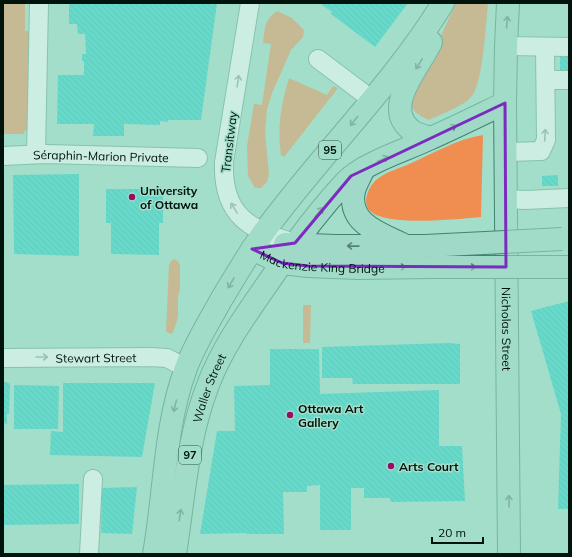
<svg xmlns="http://www.w3.org/2000/svg" width="572" height="557" font-family="Mulish,sans-serif">
	<style>
		.green { fill: #f08e52 }
		.building { fill: url(#building-back-hatch) }
		.lines { fill: none; stroke-linecap: round; stroke-linejoin: round }
		.minor-casing { stroke: #66a18d; stroke-width: 20 }
		.major-casing { stroke: #40846e; stroke-width: 24 }
		.minor { stroke: #fff; stroke-width: 18 }
		.major { stroke: #a1d9c8; stroke-width: 22 }
		.major-bridge-casing { stroke: #40846e; stroke-width: 24; stroke-linecap: butt }
		.major-bridge { stroke: #a1d9c8; stroke-width: 22 }
		.oneway { stroke: #598074 }
		.oneway2 { stroke: #99a19e }
		.marked { fill: none; stroke: #7b2cbf; stroke-width: 3; stroke-linejoin: round }
		.poi-dot { fill: #970d62; stroke: #a2dec9; stroke-width: 1.5 }
		.labels { text-anchor: middle; dominant-baseline: central; stroke-width: 3; stroke-linejoin: round; paint-order: stroke }
		.shield { fill: #a2dec9; stroke: #315145; stroke-width: 1 }
		.shield-label { font-size: 11px; font-weight: bold; fill: #00140d }
		.street-label { font-size: 12px; fill: #00140d; stroke: #a2dec9 }
		.poi-label { font-size: 12px; font-weight: bold; fill: #00140d; stroke: #a2dec9; text-anchor: start }
	</style>
	<defs>
		<pattern id="building-back-hatch" width="6" height="6" patternUnits="userSpaceOnUse"><rect width="6" height="6" fill="#1cd3cc"/><path d="M-1 5l2 2M0 0l6 6M5-1l2 2" fill="none" stroke="#18b4ae"/></pattern>
	</defs>
	<rect width="100%" height="100%" fill="#a2dec9"/>
	<g class="green">
		<polygon points="3,3 25,3 25,31 29,31 29,126 23,134 3,134"/>
		<path d="M456,3h32c-2,20 -5,79 -16,93 -8,10 -31,18 -43,24 -9,-4 -15,-7 -19,-17z"/>
		<path d="M277,11l15,7 12,12 -1,7 -12,13 -19,43 -5,16 -2,24 4,41 -2,8 -6,6h-6l-7,-12 -1,-30 7,-42 8,1 9,-61 -8,-1c2,-15 1,-23 14,-32z"/>
		<path d="M289,78l38,17 6,-9 5,2 -54,69 -3,-2c-4,-27 0,-51 8,-77z"/>
		<path d="M483,135l-2,82c-23,2 -94,10 -111,-6 -8,-8 -2,-23 5,-30 8,-8 22,-12 32,-16 25,-11 50,-26 76,-30z"/>
		<polygon points="174,259 178,261 180,266 180,289 178,297 178,317 175,327 172,334 166,332 169,265 171,261"/>
		<polygon points="303,305 311,305 310,343 303,343"/>
	</g>
	<g class="building">
		<polygon points="69,3 217,3 201,120 168,120 168,122 160,121 160,125 124,124 124,136 93,136 94,124 57,124 58,75 84,75 84,61 82,61 82,54 86,54 85,34 78,34 77,24 69,24"/>
		<polygon points="324,3 408,3 375,47 331,14 332,12 322,5"/>
		<rect x="560" y="54" width="9" height="19"/>
		<polygon points="79,174 79,256 14,254 13,175"/>
		<polygon points="558,175 558,186 542,186 542,176"/>
		<polygon points="106,189 163,189 163,223 159,223 159,255 111,254 111,223 106,223"/>
		<polygon points="569,301 569,509 558,509 561,414 531,311"/>
		<polygon points="449,343 460,344 460,384 353,384 352,378 322,378 322,347"/>
		<polygon points="270,349 319,349 320,394 439,390 439,446 462,446 465,501 391,502 390,498 364,498 364,488 351,488 351,530 320,530 320,485 307,486 307,492 283,492 284,534 246,534 246,533 200,534 217,431 235,431 234,386 270,385"/>
		<polygon points="3,382 7,382 10,384 9,414 7,414 7,424 3,423"/>
		<polygon points="63,383 155,383 142,457 50,455 51,431 63,432"/>
		<polygon points="14,385 59,386 58,429 14,429"/>
		<polygon points="79,484 79,524 3,525 3,485"/>
		<polygon points="137,487 132,534 101,533 102,488"/>
	</g>
	<g class="lines">
		<defs>
			<g id="minor">
				<path d="M250,3l-26,159c-2,53 25,68 71,81"/>
				<polyline points="506,46 569,47"/>
				<polyline points="318,59 371,99"/>
				<polyline points="546,80 569,80"/>
				<polyline points="505,152 541,151 546,140 545,47"/>
				<polyline points="36,154 39,3"/>
				<path id="s1" d="M3,156l43,-2 152,4"/>
				<polyline points="506,199 525,200 569,198"/>
				<path id="s2" d="M3,358l147,-1 17,1 19,10"/>
				<polyline points="89,554 93,479"/>
			</g>
			<g id="major">
				<path id="s3" d="M508,3l-2,43 -1,57 4,451"/>
				<path d="M431,138c-6,-2 -15,-4 -20,-8 -30,-23 10,-65 20,-88"/>
				<path d="M364,168c-3,8 -8,15 -10,23 -7,32 25,42 48,53"/>
				<polyline points="285,244 335,246 425,246"/>
				<path id="s4" d="M252,249l30,14 26,3 50,2 73,-1"/>
				<path d="M154,554c11,-61 10,-127 32,-186 9,-24 23,-46 35,-68 14,-23 27,-46 43,-68 57,-78 128,-146 179,-229"/>
				<path id="s5" d="M175,554c9,-56 12,-115 33,-169 17,-45 49,-85 75,-124 15,-22 31,-43 48,-63 7,-7 13,-16 21,-22 21,-16 54,-26 79,-38 25,-11 49,-23 74,-35"/>
			</g>
		</defs>
		<use href="#minor" class="minor-casing"/>
		<use href="#major" class="major-casing"/>
		<use href="#minor" class="minor"/>
		<use href="#major" class="major"/>
		<defs>
			<g id="major-bridge">
				<polyline points="425,246 562,239"/>
				<polyline points="431,267 569,267"/>
			</g>
		</defs>
		<use href="#major-bridge" class="major-bridge-casing"/>
		<use href="#major-bridge" class="major-bridge"/>
	</g>
	<defs><path id="oneway-shaft" d="M-6 0H5M1.5-3L5.5 0L1.5 3" fill="none" stroke-width="1.6" stroke-linecap="round" stroke-linejoin="round"/></defs>
	<g class="oneway">
		<use href="#oneway-shaft" transform="translate(507 22) rotate(-86)"/>
		<use href="#oneway-shaft" transform="translate(419 64) rotate(122)"/>
		<use href="#oneway-shaft" transform="translate(354 121) rotate(129)"/>
		<use href="#oneway-shaft" transform="translate(451 128) rotate(-26)"/>
		<use href="#oneway-shaft" transform="translate(383 159) rotate(-24)"/>
		<use href="#oneway-shaft" transform="translate(319 212) rotate(-49)"/>
		<use href="#oneway-shaft" transform="translate(353 246) rotate(-179)"/>
		<use href="#oneway-shaft" transform="translate(400 267) rotate(-1)"/>
		<use href="#oneway-shaft" transform="translate(470 267)"/>
		<use href="#oneway-shaft" transform="translate(231 283) rotate(120)"/>
		<use href="#oneway-shaft" transform="translate(175 406) rotate(104)"/>
		<use href="#oneway-shaft" transform="translate(509 501) rotate(-91)"/>
		<use href="#oneway-shaft" transform="translate(180 515) rotate(-82)"/>
	</g>
	<g class="oneway2">
		<use href="#oneway-shaft" transform="translate(238 81) rotate(-81)"/>
		<use href="#oneway-shaft" transform="translate(545 135) rotate(-87)"/>
		<use href="#oneway-shaft" transform="translate(234 208) rotate(-122)"/>
		<use href="#oneway-shaft" transform="translate(42 357)"/>
	</g>
	<path d="M0 0H572V557H0ZM505,103l1,164 -198,-1 -26,-3 -30,-14 43,-6 56,-67z" fill="#a2dec9" fill-opacity=".55" fill-rule="evenodd"/>
	<path class="marked" d="M505,103l1,164 -198,-1 -26,-3 -30,-14 43,-6 56,-67z"/>
	<g class="poi-dot">
		<circle cx="132" cy="197" r="4"/>
		<circle cx="290" cy="415" r="4"/>
		<circle cx="391" cy="466" r="4"/>
	</g>
	<g class="labels">
		<g class="shield">
			<rect x="319" y="141" width="22" height="18" rx="3"/>
			<rect x="179" y="446" width="22" height="18" rx="3"/>
		</g>
		<g class="shield-label">
			<text x="330" y="150">95</text>
			<text x="190" y="455">97</text>
		</g>
		<g class="street-label">
			<text transform="translate(229 142) rotate(-83)">Transitway</text>
			<text stroke="none"><textPath href="#s1" startOffset="98">Séraphin-Marion Private</textPath></text>
			<text stroke="none"><textPath href="#s4" startOffset="73">Mackenzie King Bridge</textPath></text>
			<text stroke="none"><textPath href="#s3" startOffset="326">Nicholas Street</textPath></text>
			<text stroke="none"><textPath href="#s2" startOffset="93">Stewart Street</textPath></text>
			<text stroke="none"><textPath href="#s5" startOffset="170">Waller Street</textPath></text>
		</g>
		<g class="poi-label">
			<text x="140" y="190">University<tspan x="140" dy="14">of Ottawa</tspan></text>
			<text x="298" y="408">Ottawa Art<tspan x="298" dy="14">Gallery</tspan></text>
			<text x="399" y="466">Arts Court</text>
		</g>
	</g>
	<rect width="572" height="557" fill="none" stroke="#00140d" stroke-width="8"/>
	<path d="M432 537v6h51v-6" fill="none" stroke="#00140d" stroke-width="2"/>
	<text x="438" y="537" font-size="12" fill="#00140d" stroke="#a2dec9" stroke-width="3" paint-order="stroke">20 m</text>
</svg>
